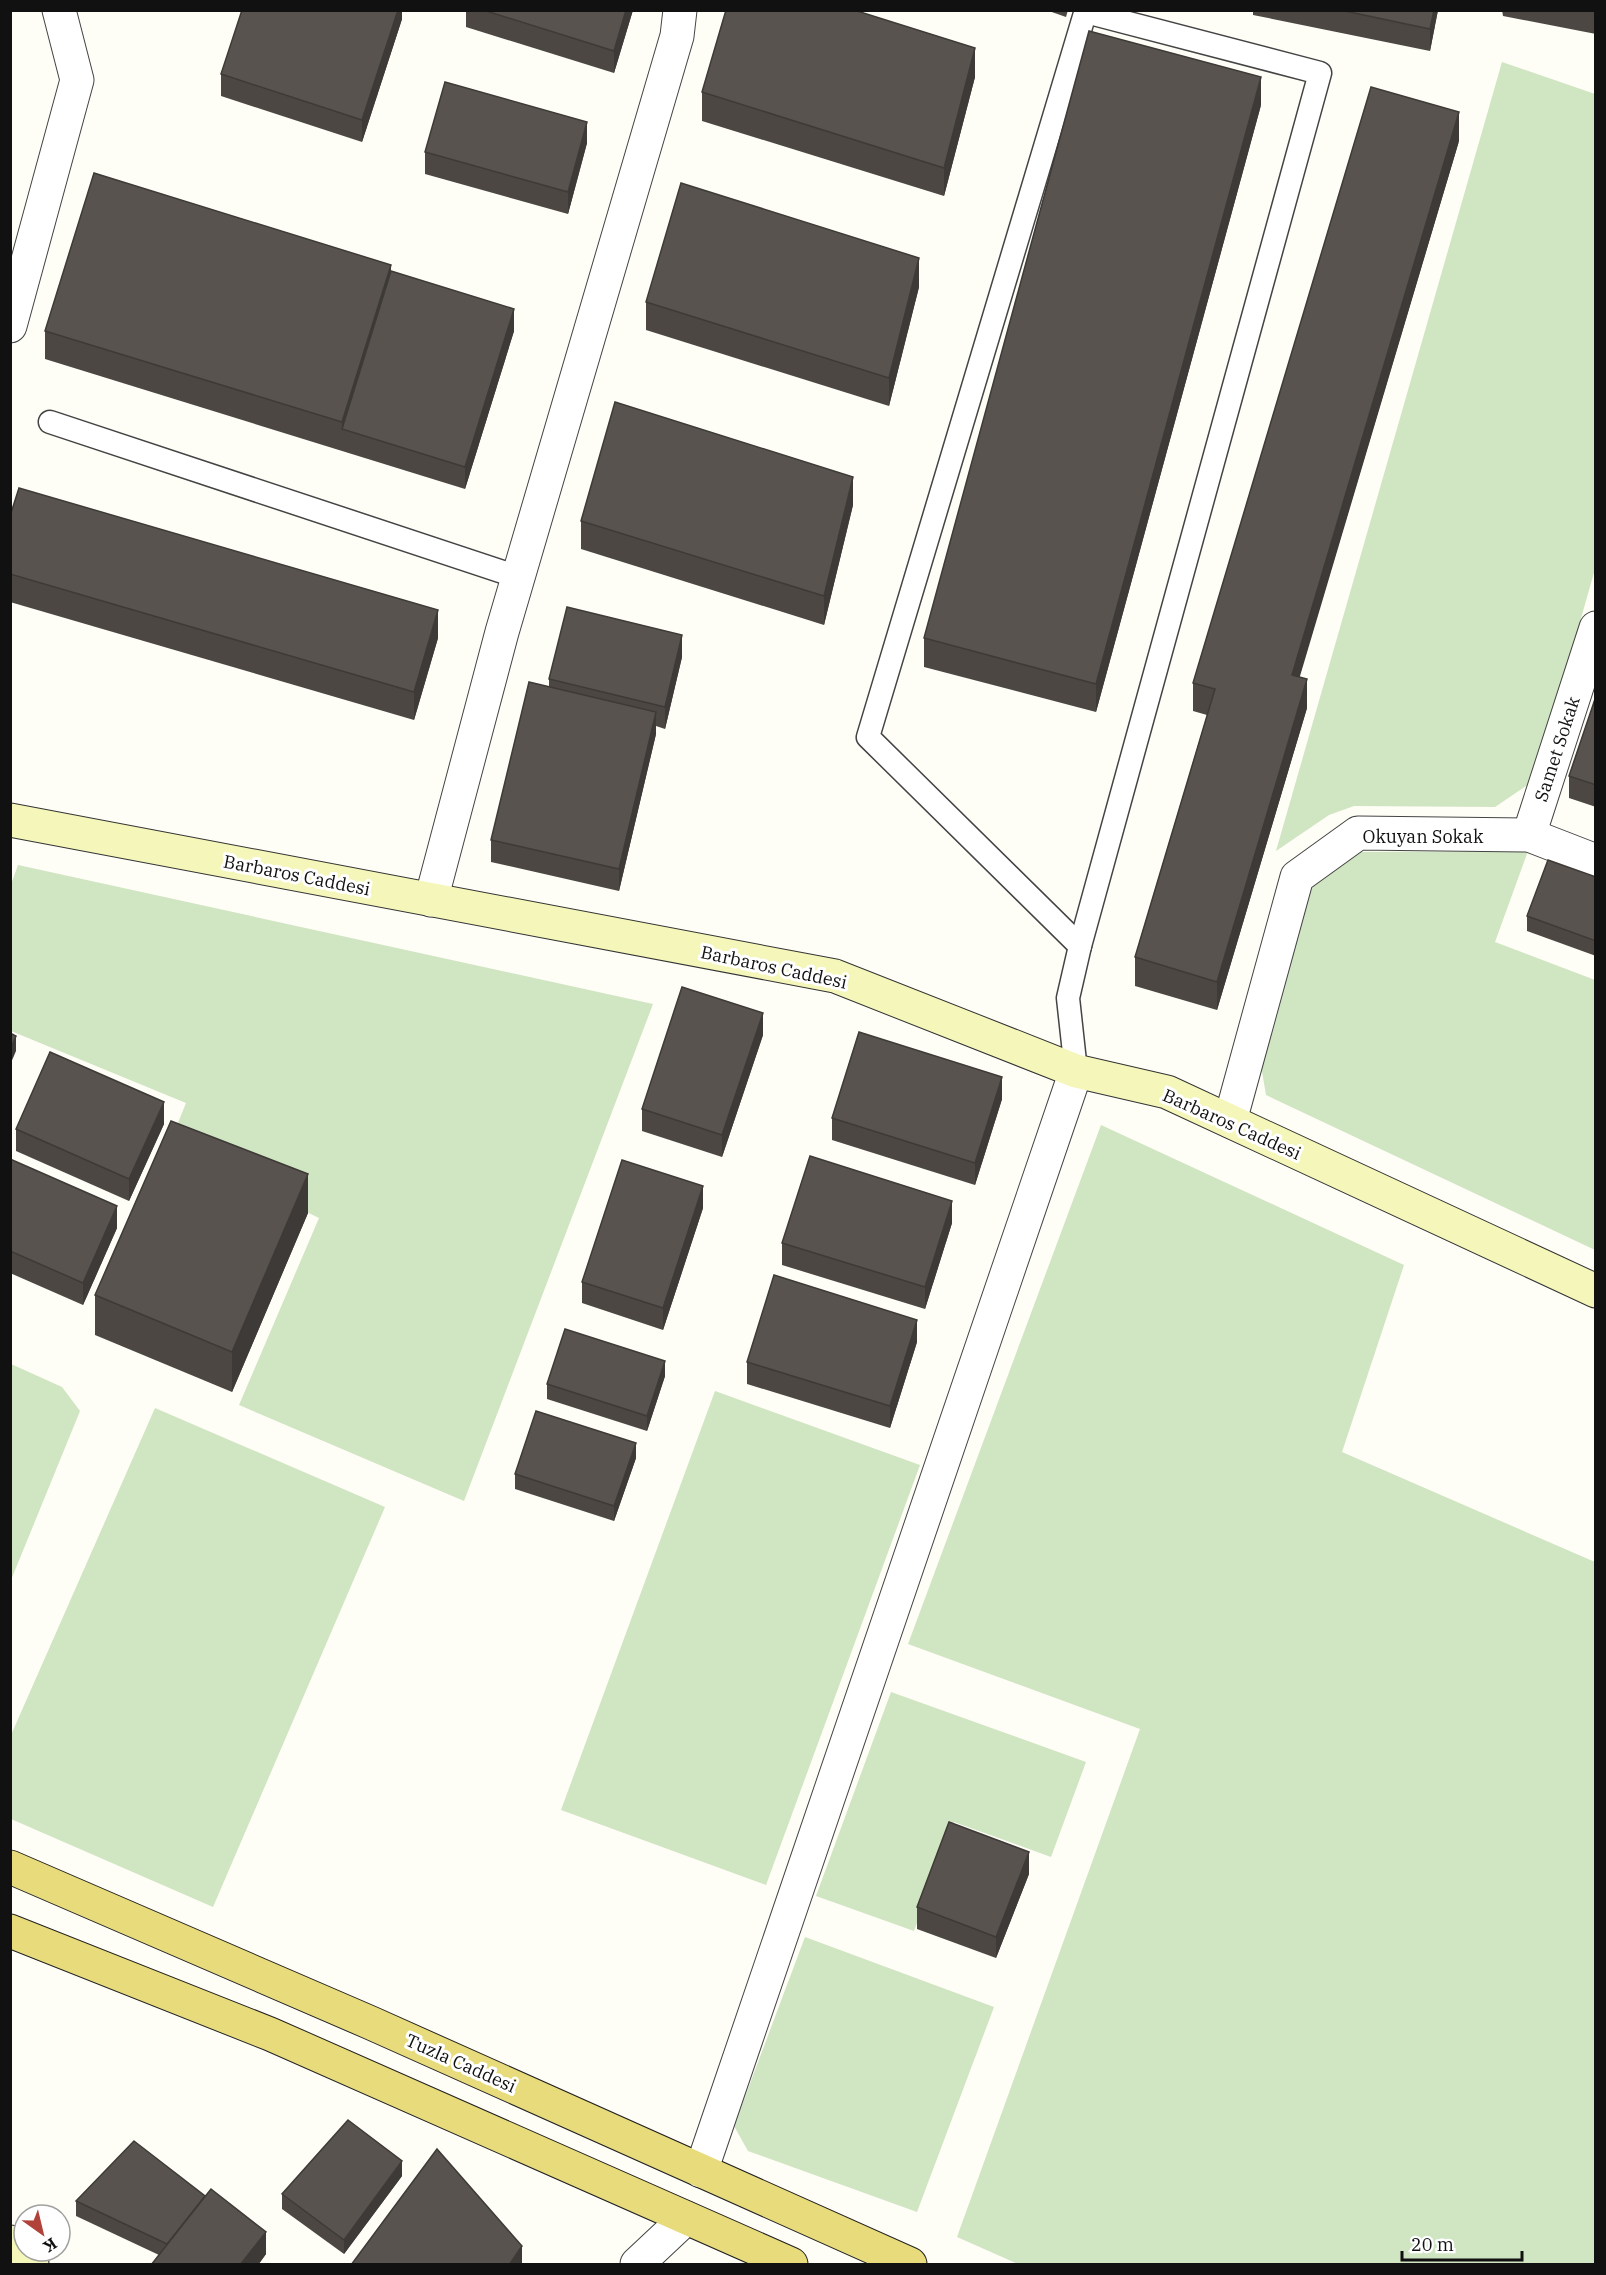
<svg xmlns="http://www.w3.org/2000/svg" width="1606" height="2275" font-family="'IBM Plex Serif',serif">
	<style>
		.green { fill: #d0e5c2 }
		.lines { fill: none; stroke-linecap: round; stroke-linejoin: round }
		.lane-casing { stroke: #444; stroke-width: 25 }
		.street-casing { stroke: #444; stroke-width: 35 }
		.secondary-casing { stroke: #333; stroke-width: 35 }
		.primary-casing { stroke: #222; stroke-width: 35 }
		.lane { stroke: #fff; stroke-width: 22 }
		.street { stroke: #fff; stroke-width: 33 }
		.secondary { stroke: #f5f6b9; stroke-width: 33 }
		.primary { stroke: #e8db7c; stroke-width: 33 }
		.wall { fill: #4c4743 }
		.shaded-wall { fill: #3e3a37 }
		.building { fill: #58534e; stroke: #3e3a37; stroke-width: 1.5 }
		.labels { text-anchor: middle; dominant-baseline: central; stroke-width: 6; stroke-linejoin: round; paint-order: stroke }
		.street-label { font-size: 18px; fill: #111; stroke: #fff }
	</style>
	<rect width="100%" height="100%" fill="#fefdf6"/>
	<g class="green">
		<polygon points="1502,62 1595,94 1595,569 1535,780 1495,807 1354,806 1329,815 1276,851"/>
		<polygon points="1528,851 1495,942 1595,980 1595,1250 1266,1095 1260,1060 1314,882 1354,852"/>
		<polygon points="18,865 653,1004 464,1501 239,1405 319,1218 169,1145 186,1103 11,1031 10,887"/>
		<polygon points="1101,1125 1404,1265 1342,1452 1595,1562 1595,2264 1018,2264 957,2237 1140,1729 908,1644"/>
		<polygon points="11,1364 62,1387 80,1411 11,1580"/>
		<polygon points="715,1391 920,1465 766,1885 561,1810"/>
		<polygon points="155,1408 385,1507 213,1907 11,1819 11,1735"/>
		<polygon points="891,1692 1086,1762 1051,1857 954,1822 914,1931 816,1896"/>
		<polygon points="805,1937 994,2007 917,2212 748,2151 734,2126"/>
	</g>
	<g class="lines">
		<defs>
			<g id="lane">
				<polyline points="50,422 518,577"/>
				<polyline points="1080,946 868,737 1086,10"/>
				<polyline points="1076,1071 1068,998 1080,946 1320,73 1086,12"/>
			</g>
			<g id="street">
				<polyline points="10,326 77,80 59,10"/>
				<polyline points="1529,835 1596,628"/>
				<polyline points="431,900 502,632 677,36 680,10"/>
				<polyline points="1230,1121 1297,877 1358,833 1529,835 1596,861"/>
				<polyline points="701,2171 1076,1071"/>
				<polyline points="637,2264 686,2218"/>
			</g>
			<g id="secondary">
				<polyline points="10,820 835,976 1076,1071 1167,1092 1596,1291"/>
				<polyline points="10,2242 32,2264"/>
			</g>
			<g id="primary">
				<polyline points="10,1867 371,2023 910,2264"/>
				<polyline points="10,1931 270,2034 791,2264"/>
			</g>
		</defs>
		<use href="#lane" class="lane-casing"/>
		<use href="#street" class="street-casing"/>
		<use href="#secondary" class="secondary-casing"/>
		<use href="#primary" class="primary-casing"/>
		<use href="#lane" class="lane"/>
		<use href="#street" class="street"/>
		<use href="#secondary" class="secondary"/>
		<use href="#primary" class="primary"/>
	</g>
	<g class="wall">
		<polygon points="402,10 402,19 362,142 221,96 221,74"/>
		<polygon points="466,10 633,10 614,73 466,27"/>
		<polygon points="1046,10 1068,10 1066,17"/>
		<polygon points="1253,10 1438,10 1430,51 1253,15"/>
		<polygon points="1502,10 1596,10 1596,34 1503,16"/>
		<polygon points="975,77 944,196 702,121 702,92"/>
		<polygon points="1261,105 1096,712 924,667 924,638"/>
		<polygon points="1459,141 1299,677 1307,708 1217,1010 1135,986 1135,957 1207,715 1193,711 1193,683"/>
		<polygon points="587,143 568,214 425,174 425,152"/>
		<polygon points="391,271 514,331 465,489 45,359 45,331"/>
		<polygon points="919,287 889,406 646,330 646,302"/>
		<polygon points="853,505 824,625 581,549 581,521"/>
		<polygon points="10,516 438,638 414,720 10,602"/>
		<polygon points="682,657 665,729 656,726 656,734 619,891 491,862 491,840 549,687 549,679"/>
		<polygon points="1596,696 1596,807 1569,798 1569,776"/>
		<polygon points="1596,877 1596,956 1527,931 1527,916"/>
		<polygon points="763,1035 722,1157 642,1131 642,1109"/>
		<polygon points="1002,1099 975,1185 832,1140 832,1118"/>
		<polygon points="164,1124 129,1201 16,1151 16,1129"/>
		<polygon points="10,1159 117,1228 83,1305 10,1273"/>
		<polygon points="703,1208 663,1330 582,1303 582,1282"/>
		<polygon points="308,1213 232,1392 95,1335 95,1295"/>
		<polygon points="952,1223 925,1309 782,1265 782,1243"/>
		<polygon points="917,1342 890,1428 747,1384 747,1362"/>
		<polygon points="665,1376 647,1431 547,1399 547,1384"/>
		<polygon points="636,1458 614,1521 515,1489 515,1474"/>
		<polygon points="1029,1874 996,1958 917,1929 917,1907"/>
		<polygon points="402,2176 344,2254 282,2209 282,2194"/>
		<polygon points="205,2197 266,2254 258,2265 151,2265 159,2255 76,2216 76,2201"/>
	</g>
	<g class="shaded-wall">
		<polygon points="398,10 402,10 402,19 362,142 362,120"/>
		<polygon points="626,10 633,10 614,73 614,51"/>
		<polygon points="1434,10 1438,10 1430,51 1430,29"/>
		<polygon points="975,48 975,77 944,196 944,168"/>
		<polygon points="1261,77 1261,105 1096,712 1096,684"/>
		<polygon points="1459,112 1459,141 1292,703 1292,675"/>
		<polygon points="587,122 587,143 568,214 568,192"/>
		<polygon points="919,258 919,287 889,406 889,378"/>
		<polygon points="391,265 391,293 342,429 342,422"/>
		<polygon points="514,309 514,331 465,489 465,467"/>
		<polygon points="853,477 853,505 824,625 824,596"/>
		<polygon points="438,610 438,638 414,720 414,692"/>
		<polygon points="682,635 682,657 665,729 665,707"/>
		<polygon points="1307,679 1307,708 1217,1010 1217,982"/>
		<polygon points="656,712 656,734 619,891 619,869"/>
		<polygon points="763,1013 763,1035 722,1157 722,1135"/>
		<polygon points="16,1036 16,1051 10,1065 10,1050"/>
		<polygon points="1002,1077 1002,1099 975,1185 975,1163"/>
		<polygon points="164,1102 164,1124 129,1201 129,1179"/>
		<polygon points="308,1174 308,1213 232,1392 232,1352"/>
		<polygon points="703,1186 703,1208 663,1330 663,1308"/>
		<polygon points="952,1201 952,1223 925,1309 925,1287"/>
		<polygon points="117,1206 117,1228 83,1305 83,1283"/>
		<polygon points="917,1320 917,1342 890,1428 890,1406"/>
		<polygon points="665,1361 665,1376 647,1431 647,1416"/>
		<polygon points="636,1443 636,1458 614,1521 614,1506"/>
		<polygon points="1029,1852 1029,1874 996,1958 996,1937"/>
		<polygon points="402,2161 402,2176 344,2254 344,2240"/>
		<polygon points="266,2232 266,2254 258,2265 240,2265"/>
		<polygon points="522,2246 522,2265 509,2265"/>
	</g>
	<g class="building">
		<polygon points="242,10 398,10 362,120 221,74"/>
		<polygon points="483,10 626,10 614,51"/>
		<polygon points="726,10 854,10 975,48 944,168 702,92"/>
		<polygon points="1340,10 1434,10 1430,29"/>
		<polygon points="1089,31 1261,77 1096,684 924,638"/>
		<polygon points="445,82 587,122 568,192 425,152"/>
		<polygon points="1371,87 1459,112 1292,675 1307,679 1217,982 1135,957 1215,689 1193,683"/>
		<polygon points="94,173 391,265 342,422 45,331"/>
		<polygon points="681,183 919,258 889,378 646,302"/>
		<polygon points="391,271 514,309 465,467 342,429"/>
		<polygon points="615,402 853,477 824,596 581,521"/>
		<polygon points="19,488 438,610 414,692 10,574 10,516"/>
		<polygon points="567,607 682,635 665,707 549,679"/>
		<polygon points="529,682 656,712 619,869 491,840"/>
		<polygon points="1596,696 1596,785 1569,776"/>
		<polygon points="1548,860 1596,877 1596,941 1527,916"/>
		<polygon points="682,987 763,1013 722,1135 642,1109"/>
		<polygon points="859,1032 1002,1077 975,1163 832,1118"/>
		<polygon points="10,1033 16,1036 10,1050"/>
		<polygon points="50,1052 164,1102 129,1179 16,1129"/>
		<polygon points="171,1121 308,1174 232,1352 95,1295"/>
		<polygon points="810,1156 952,1201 925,1287 782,1243"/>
		<polygon points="10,1159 117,1206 83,1283 10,1251"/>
		<polygon points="622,1160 703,1186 663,1308 582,1282"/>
		<polygon points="774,1275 917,1320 890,1406 747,1362"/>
		<polygon points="565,1329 665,1361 647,1416 547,1384"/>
		<polygon points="536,1411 636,1443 614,1506 515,1474"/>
		<polygon points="949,1822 1029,1852 996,1937 917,1907"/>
		<polygon points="348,2120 402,2161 344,2240 282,2194"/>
		<polygon points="134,2141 205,2196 167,2244 76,2201"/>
		<polygon points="437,2149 522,2246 509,2265 351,2265"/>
		<polygon points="211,2189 266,2232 240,2265 151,2265"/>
	</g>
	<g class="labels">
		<g class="street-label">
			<text transform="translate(1557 749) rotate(-72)">Samet Sokak</text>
			<text x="1423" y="836">Okuyan Sokak</text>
			<text transform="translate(297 875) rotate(11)">Barbaros Caddesi</text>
			<text transform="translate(774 967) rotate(12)">Barbaros Caddesi</text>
			<text transform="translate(1232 1124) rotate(24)">Barbaros Caddesi</text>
			<text transform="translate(461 2063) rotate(24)">Tuzla Caddesi</text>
		</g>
	</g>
	<rect width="1606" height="2275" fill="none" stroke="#111111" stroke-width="24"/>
	<g transform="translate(42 2233) rotate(146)"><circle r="28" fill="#ffffff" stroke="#a0a0a0" stroke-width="1.5"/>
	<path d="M0-4.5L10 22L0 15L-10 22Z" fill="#b14239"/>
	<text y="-9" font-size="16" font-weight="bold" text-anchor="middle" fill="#111111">K</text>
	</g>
	<path d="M1402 2251v9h120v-9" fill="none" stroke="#111111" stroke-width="3"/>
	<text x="1411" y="2251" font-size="18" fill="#111111" stroke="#ffffff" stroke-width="4.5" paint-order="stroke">20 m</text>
</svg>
